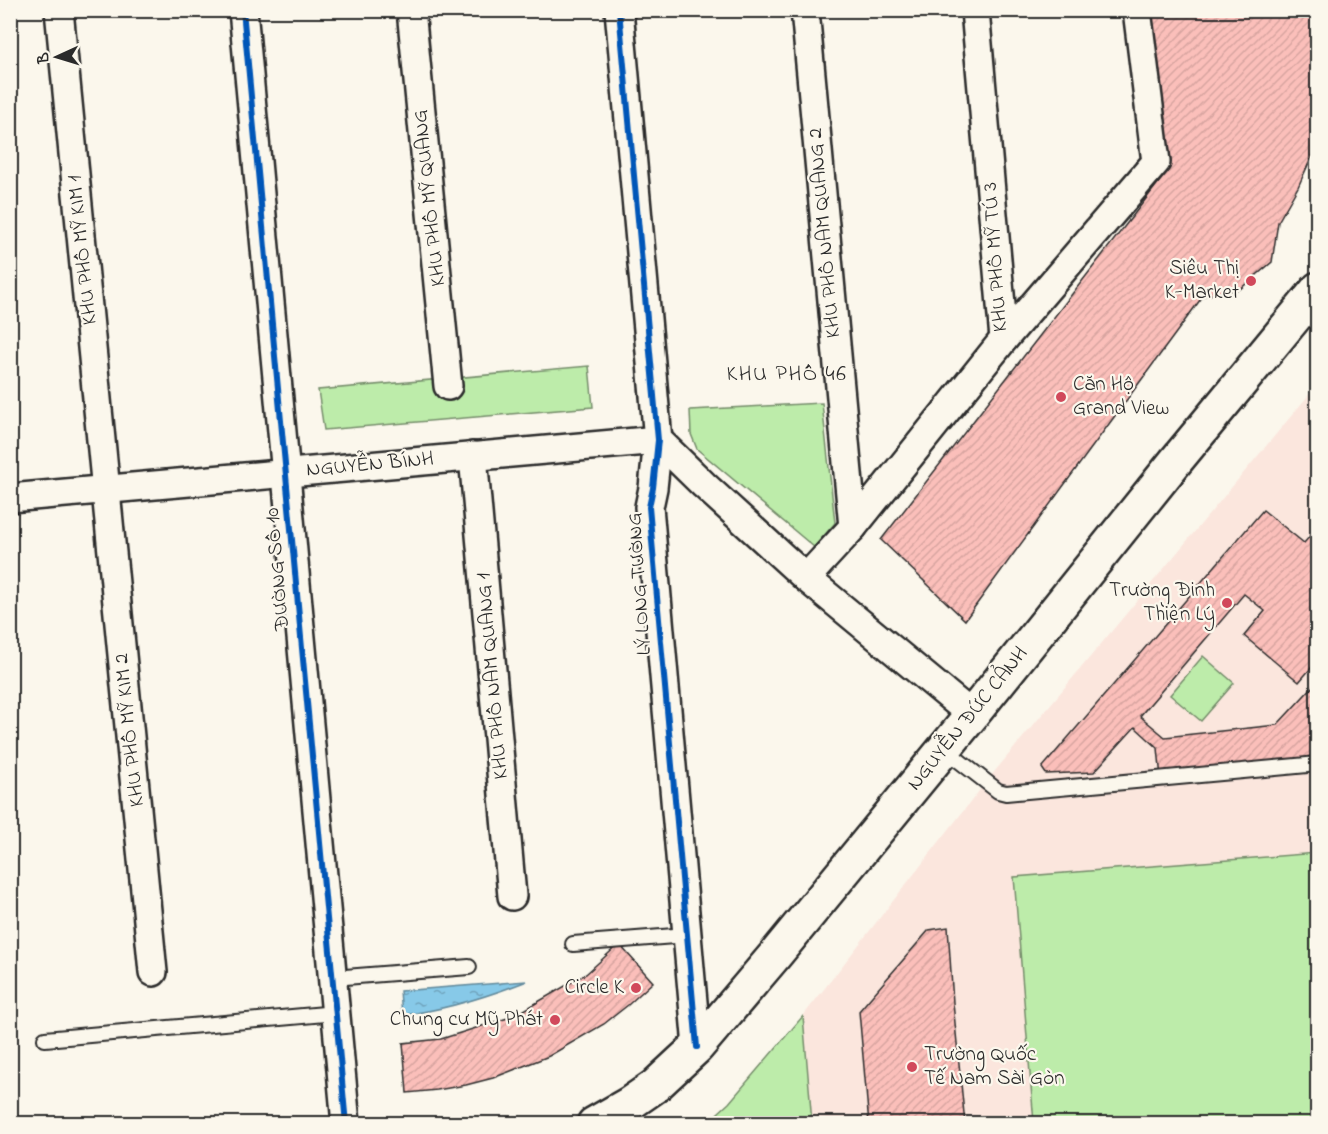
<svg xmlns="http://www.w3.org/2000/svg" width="1328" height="1134" font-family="'Indie Flower',sans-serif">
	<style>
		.built { fill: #fbe6dd }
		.green { fill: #bdecaa; stroke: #748c6a; stroke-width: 1.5 }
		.water { fill: url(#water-ripples); stroke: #628a9c; stroke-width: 1.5 }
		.building { fill: url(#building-hatch); stroke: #2b2b2b; stroke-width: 1.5 }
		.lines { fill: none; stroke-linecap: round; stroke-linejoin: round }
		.service-casing { stroke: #2b2b2b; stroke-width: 18 }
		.minor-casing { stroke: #2b2b2b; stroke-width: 32 }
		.secondary-casing { stroke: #2b2b2b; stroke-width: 38 }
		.service { stroke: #fbf7ec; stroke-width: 14 }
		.minor { stroke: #fbf7ec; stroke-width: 27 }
		.secondary { stroke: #fbf7ec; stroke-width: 33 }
		.cycleway-casing { stroke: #fbf7ec; stroke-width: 10 }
		.cycleway { stroke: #0057b8; stroke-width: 6 }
		.poi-dot { fill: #d1495b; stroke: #fbf7ec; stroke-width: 2 }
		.labels { text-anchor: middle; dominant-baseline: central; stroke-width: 4.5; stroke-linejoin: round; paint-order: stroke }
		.street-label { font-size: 21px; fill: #2b2b2b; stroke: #fbf7ec }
		.poi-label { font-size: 21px; fill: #2b2b2b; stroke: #fbf7ec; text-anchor: end }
		.neighbourhood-label { font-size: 22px; letter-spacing: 1.5px; fill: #2b2b2b; stroke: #fbf7ec }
	</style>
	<defs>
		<pattern id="water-ripples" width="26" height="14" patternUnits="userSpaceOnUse" patternTransform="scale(1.5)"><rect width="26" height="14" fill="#87c9e8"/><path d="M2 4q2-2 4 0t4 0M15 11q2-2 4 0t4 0" fill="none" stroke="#6fa3bc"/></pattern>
		<pattern id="building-hatch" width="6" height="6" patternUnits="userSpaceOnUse" patternTransform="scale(1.5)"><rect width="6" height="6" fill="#fbbfba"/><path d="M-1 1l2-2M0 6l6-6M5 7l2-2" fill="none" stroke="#d7a4a0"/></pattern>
	</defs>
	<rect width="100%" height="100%" fill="#fbf7ec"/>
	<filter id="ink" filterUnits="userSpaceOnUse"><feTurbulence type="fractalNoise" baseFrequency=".0167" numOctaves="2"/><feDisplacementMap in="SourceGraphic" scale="12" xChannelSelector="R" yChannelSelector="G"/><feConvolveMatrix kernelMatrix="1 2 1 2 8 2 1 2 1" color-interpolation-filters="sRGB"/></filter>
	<g filter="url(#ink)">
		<polygon class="built" points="1317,385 1317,1123 707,1124 729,1103 803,1016 990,777"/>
		<g class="green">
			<polygon points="589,366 593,407 324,430 318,390"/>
			<polygon points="822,403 835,523 814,547 697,449 691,434 690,410"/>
			<polygon points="1203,656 1234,683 1201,721 1170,695"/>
			<polygon points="1317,853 1317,1123 1034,1123 1014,877"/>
			<polygon points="803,1016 812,1123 707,1123 729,1103"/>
		</g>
		<path class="water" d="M527,981c-41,16 -81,29 -125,34l-2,-24z"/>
		<g class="building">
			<polygon points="1151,10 1318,10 1318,143 1298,187 1278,222 1272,262 1240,289 1203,296 965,620 881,540 1166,173"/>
			<polygon points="1263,510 1304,543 1318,527 1318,660 1299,682 1244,636 1265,611 1244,594 1140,716 1165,737 1277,725 1318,681 1318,759 1161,778 1158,748 1135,727 1094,772 1046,774 1042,768"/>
			<polygon points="948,927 953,1003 965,1124 869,1124 859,1011 929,930"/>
			<polygon points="619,944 653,982 628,1005 604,1024 549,1056 493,1078 466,1085 437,1090 407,1093 403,1043 441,1039 514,1016 586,974"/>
		</g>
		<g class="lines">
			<defs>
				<g id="service">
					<polyline points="944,749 998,791 1006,793 1318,764"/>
					<polyline points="573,944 687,935"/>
					<polyline points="333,978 469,967"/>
					<polyline points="45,1039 336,1013"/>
				</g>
				<g id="minor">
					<polyline points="59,10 153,972"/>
					<polyline points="243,10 346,1124"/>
					<polyline points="411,10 448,386"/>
					<polyline points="619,10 658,440 653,488 649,507 697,1047"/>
					<polyline points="805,10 853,527"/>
					<polyline points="975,10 1004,339"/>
					<polyline points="658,440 704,485 806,578 972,715"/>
					<polyline points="473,456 512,896"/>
					<polyline points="10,498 658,440"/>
					<polyline points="806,578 853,527 1004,339 1156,162 1137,10"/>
				</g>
				<polyline id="secondary" points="594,1124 629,1104 655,1086 697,1047 776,954 972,715 1175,462 1318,289"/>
			</defs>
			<use href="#service" class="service-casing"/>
			<use href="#minor" class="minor-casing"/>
			<use href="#secondary" class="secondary-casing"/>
			<use href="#service" class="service"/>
			<use href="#minor" class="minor"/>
			<use href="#secondary" class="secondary"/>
			<defs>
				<g id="cycleway">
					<polyline points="243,10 346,1124"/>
					<polyline points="619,10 658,440 653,488 649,507 697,1047"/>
				</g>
			</defs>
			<use href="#cycleway" class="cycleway-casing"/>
			<use href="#cycleway" class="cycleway"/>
		</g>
	</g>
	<g class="poi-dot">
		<circle cx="1251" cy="281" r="6"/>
		<circle cx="1061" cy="397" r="6"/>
		<circle cx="1227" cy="603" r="6"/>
		<circle cx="636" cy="988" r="6"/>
		<circle cx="555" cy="1020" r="6"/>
		<circle cx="912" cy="1067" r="6"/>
	</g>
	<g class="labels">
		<g class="street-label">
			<text transform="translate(430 198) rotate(-96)">KHU PHỐ MỸ QUANG</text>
			<text transform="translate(825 233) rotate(-95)">KHU PHỐ NAM QUANG 2</text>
			<text transform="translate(83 250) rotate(-96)">KHU PHỐ MỸ KIM 1</text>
			<text transform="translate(996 257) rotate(-94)">KHU PHỐ MỸ TÚ 3</text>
			<text transform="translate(370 465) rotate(-5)">NGUYỄN BÍNH</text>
			<text transform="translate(278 569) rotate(-95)">ĐƯỜNG SỐ 10</text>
			<text transform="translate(640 584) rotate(-94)">LÝ LONG TƯỜNG</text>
			<text transform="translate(493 676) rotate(-95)">KHU PHỐ NAM QUANG 1</text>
			<text transform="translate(968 719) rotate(-51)">NGUYỄN ĐỨC CẢNH</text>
			<text transform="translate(130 730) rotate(-96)">KHU PHỐ MỸ KIM 2</text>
		</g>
		<g class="poi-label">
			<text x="1239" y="269">Siêu Thị<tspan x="1239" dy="24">K-Market</tspan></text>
			<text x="1073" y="385" text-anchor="start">Căn Hộ<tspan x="1073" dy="24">Grand View</tspan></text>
			<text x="1215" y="591">Trường Đinh<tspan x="1215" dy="24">Thiện Lý</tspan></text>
			<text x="624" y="988">Circle K</text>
			<text x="543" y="1020">Chung cư Mỹ Phát</text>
			<text x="924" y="1055" text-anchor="start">Trường Quốc<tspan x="924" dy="24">Tế Nam Sài Gòn</tspan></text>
		</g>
		<g class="neighbourhood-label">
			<text x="787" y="375">KHU PHỐ 46</text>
		</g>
	</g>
	<rect width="1328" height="1134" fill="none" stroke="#fbf7ec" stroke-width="36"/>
	<rect x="18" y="18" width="1292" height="1098" fill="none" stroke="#2b2b2b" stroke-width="2" filter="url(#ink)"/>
	<g transform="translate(57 57) rotate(266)" stroke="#fbf7ec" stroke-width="4.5" paint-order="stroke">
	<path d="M0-4.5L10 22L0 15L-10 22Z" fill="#2b2b2b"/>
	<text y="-9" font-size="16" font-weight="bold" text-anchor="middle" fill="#2b2b2b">B</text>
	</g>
</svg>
